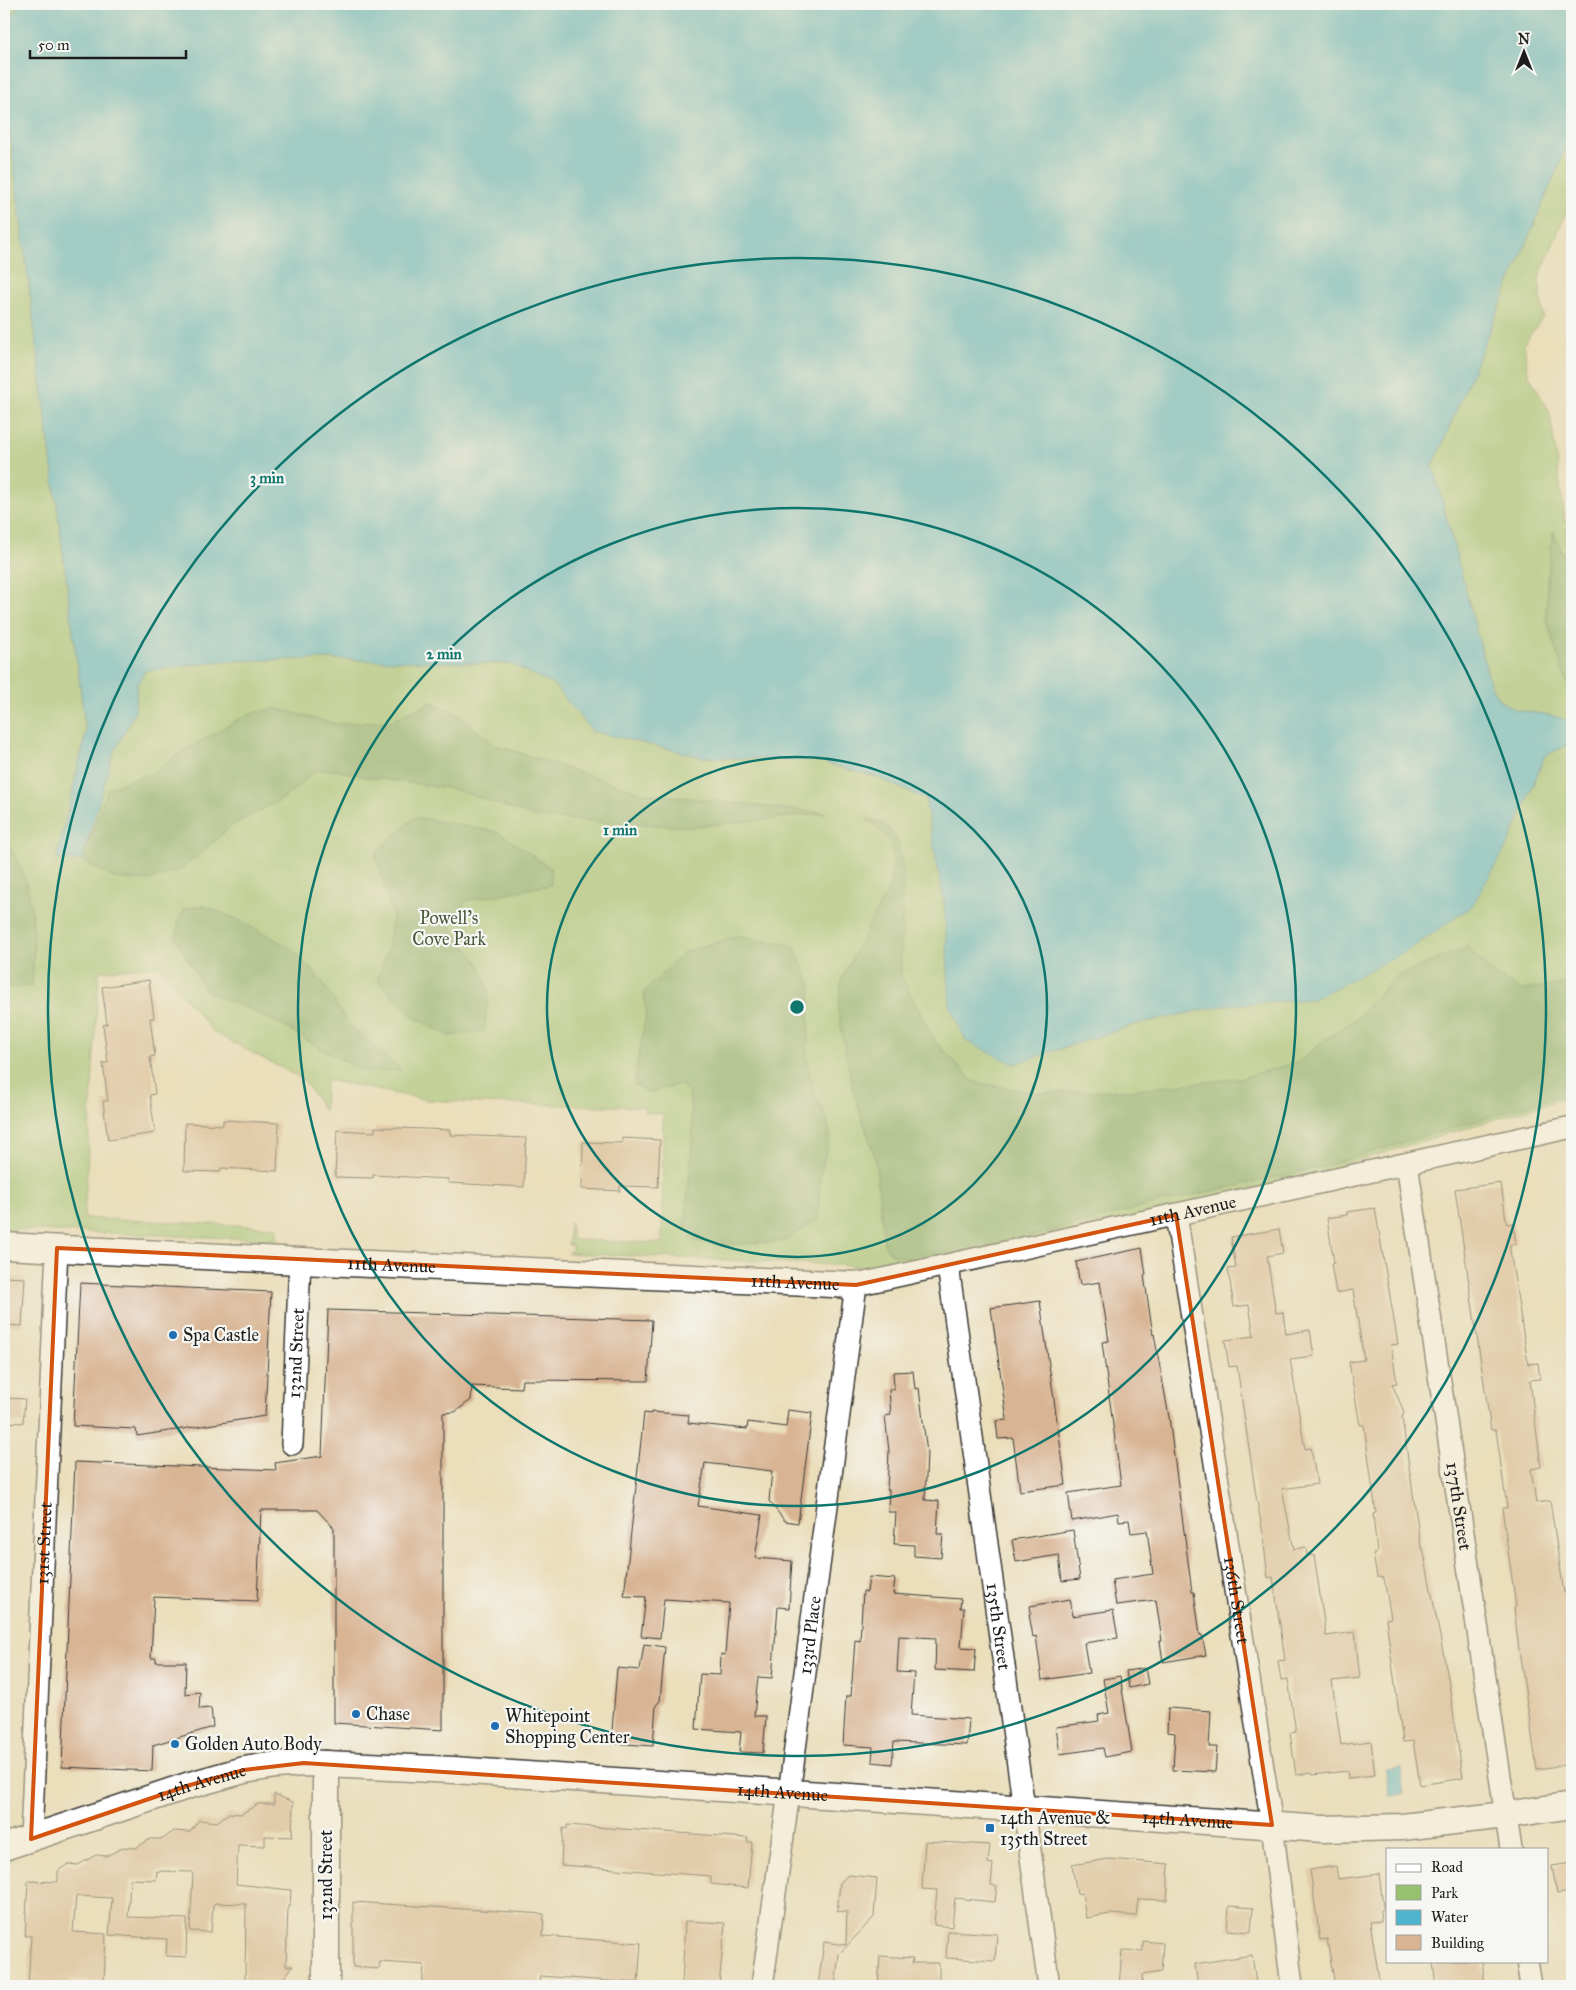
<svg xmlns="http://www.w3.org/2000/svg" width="1576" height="1990" font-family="'IM FELL Great Primer',serif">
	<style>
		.green { fill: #96c26f; stroke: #596f46; fill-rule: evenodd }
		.forest { fill: #78a862; stroke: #4a623f }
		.water { fill: #4fb5ce; stroke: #366875 }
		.building { fill: #d8b493 }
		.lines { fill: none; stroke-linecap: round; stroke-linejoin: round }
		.minor-casing { stroke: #3b3934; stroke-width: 24 }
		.tertiary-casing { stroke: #3b3934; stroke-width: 29 }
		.minor { stroke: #fff; stroke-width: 21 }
		.tertiary { stroke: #fff; stroke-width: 26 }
		.marked { fill: none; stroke: #d4530e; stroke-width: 4; stroke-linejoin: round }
		.ring { fill: none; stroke: #0f766e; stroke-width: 2.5 }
		.poi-dot { fill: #1f6fb2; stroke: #f6f6f2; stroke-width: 2 }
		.labels { text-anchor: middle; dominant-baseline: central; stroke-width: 4.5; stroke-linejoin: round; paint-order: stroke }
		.park-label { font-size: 18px; fill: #475639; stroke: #f6f6f2 }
		.street-label { font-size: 18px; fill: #1c1c1c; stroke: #f6f6f2 }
		.poi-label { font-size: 18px; fill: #1c1c1c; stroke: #f6f6f2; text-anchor: start }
		.centre { fill: #0f766e; stroke: #f6f6f2; stroke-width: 2.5 }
		.ring-label { font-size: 15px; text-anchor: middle; font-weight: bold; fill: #0f766e; stroke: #f6f6f2; stroke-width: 4.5; stroke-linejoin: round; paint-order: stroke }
	</style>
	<rect width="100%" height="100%" fill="#f6f6f2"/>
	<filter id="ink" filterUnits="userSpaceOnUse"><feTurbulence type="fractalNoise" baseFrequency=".02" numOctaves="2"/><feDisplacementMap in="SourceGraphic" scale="10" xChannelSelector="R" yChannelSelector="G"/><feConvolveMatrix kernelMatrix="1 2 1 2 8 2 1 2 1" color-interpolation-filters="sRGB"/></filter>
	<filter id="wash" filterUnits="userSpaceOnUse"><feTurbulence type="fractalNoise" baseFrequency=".0096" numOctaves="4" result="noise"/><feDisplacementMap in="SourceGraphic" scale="20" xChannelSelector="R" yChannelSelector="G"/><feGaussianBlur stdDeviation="1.12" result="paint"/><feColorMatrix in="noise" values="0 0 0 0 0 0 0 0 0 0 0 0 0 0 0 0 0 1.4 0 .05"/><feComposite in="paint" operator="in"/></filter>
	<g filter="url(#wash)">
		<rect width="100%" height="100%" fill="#eadebb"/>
		<g class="green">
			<polygon points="4,4 20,4 4,29"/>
			<path d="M4,89l82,644 -29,125 78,-146 2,-27 8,-14 77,-10 104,-2 185,5 43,21 38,46 110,26 116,4 58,16 49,22 19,102 70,163 122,-40 90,-19 87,-6 196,-156 36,-88 23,-10 4,1v350l-272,82 -374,86 -69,2 -290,-13 5,-3v-5h-4l2,-23 1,14 4,4 87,3 1,-129 -19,-2v-5l-165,-4 -51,-3 -102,-20 -2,31 -20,-31 -91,-48 -54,-66 -60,5 -15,247 193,9v13l-273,-11zM432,702l26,13 37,30 108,35 -259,-56 47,-3zM920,1015l15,26 13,15 -36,-15z"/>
			<polygon points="1572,134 1572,198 1539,278 1543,317 1524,344 1528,373 1550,413 1572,571 1572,722 1550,715 1516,710 1500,701 1491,687 1433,466"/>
		</g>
		<g class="forest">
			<polygon points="1553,531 1568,566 1572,589 1572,692 1563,672 1546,619 1547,581"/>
			<polygon points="432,702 458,715 495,745 643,793 825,813 692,827 601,822 536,817 453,789 366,777 337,770 316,770 283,799 234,824 182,869 147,881 114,878 82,860 108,788 155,772 180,753 246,715 274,708 337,724 391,721"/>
			<polygon points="415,817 498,832 551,868 551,885 465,901 451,928 479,963 489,991 484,1031 449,1036 415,1018 377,980 388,948 393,914 375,853"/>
			<polygon points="867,819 883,823 897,838 903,870 901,976 935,1041 974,1082 1037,1093 1130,1090 1241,1078 1298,1062 1327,1038 1356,1019 1395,977 1467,947 1492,973 1521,990 1563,984 1572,977 1572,1092 1318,1168 1158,1203 926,1264 891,1254 884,1244 875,1157 853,1091 838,1011 842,978 873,917 889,889 893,866 892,842"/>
			<path d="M4,836c7,14 18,30 22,45 9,33 9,71 6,105l-28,2z"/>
			<polygon points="203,906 235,918 291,948 322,981 348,1024 401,1070 365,1072 323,1050 277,1022 206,991 176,938 179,919 186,908"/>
			<polygon points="737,936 794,946 811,985 807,1057 813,1091 827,1118 830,1135 820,1177 818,1219 785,1241 729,1245 694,1241 685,1226 693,1132 689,1094 681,1084 649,1093 634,1084 646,1014 644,992 684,952"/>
		</g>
		<g class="water">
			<polygon points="20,4 1572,4 1572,134 1433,466 1491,687 1500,701 1516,710 1550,715 1572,722 1572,746 1568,745 1545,756 1509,843 1472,906 1409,950 1313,999 1226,1005 1136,1024 1014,1064 966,1041 950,1007 944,901 925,799 876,777 818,761 702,757 592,731 554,685 511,664 326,659 222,661 145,671 137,685 135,712 113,754 82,860 56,860 86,733 4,89 4,29"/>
			<polygon points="1401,1768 1404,1794 1389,1795 1386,1770"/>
		</g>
		<g id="blocks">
			<g class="building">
				<polygon points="149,980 154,1018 150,1018 155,1056 150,1057 155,1094 150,1095 155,1133 108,1140 103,1101 108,1101 103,1063 108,1063 103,1025 107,1024 102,987"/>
				<polygon points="223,1120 279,1123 277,1171 221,1168 220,1172 184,1171 185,1123 223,1125"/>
				<polygon points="375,1127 450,1130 450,1135 526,1138 524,1187 448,1183 448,1179 410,1177 373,1175 373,1178 335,1177 337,1130 375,1132"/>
				<polygon points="622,1138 660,1140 658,1187 620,1186 620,1191 582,1189 583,1142 622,1143"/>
				<polygon points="1501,1183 1506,1221 1507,1224 1513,1223 1516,1244 1510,1245 1510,1250 1528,1364 1538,1363 1540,1379 1530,1380 1541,1467 1531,1469 1536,1503 1550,1501 1564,1593 1572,1592 1572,1663 1566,1664 1566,1667 1572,1706 1572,1764 1537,1769 1519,1650 1514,1608 1516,1607 1502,1508 1507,1508 1496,1430 1491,1430 1455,1189"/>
				<polygon points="1375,1208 1398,1344 1391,1345 1397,1383 1392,1384 1404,1412 1402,1418 1421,1548 1423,1548 1448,1678 1463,1778 1420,1785 1413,1741 1403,1742 1386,1619 1391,1618 1384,1578 1377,1577 1373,1554 1377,1553 1373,1514 1376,1513 1364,1425 1360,1425 1349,1362 1364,1360 1353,1290 1336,1293 1331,1264 1334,1263 1327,1218 1347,1215 1347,1212"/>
				<polygon points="1279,1229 1283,1253 1267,1256 1276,1313 1283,1312 1286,1334 1310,1330 1314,1356 1290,1359 1305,1449 1311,1448 1317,1484 1282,1489 1294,1549 1306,1547 1307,1556 1314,1555 1326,1636 1355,1632 1360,1678 1332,1681 1341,1745 1371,1741 1375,1775 1348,1778 1347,1771 1312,1775 1311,1773 1296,1775 1290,1733 1296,1732 1288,1679 1281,1680 1278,1661 1285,1660 1273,1577 1268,1578 1264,1544 1265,1544 1256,1496 1237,1366 1229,1367 1225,1340 1254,1336 1249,1305 1234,1307 1228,1269 1236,1268 1231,1237"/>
				<polygon points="1142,1248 1146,1275 1144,1275 1153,1335 1154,1334 1169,1417 1192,1592 1194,1592 1200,1635 1202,1635 1206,1655 1163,1662 1160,1641 1162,1641 1156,1600 1116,1605 1112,1580 1153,1574 1147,1531 1131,1533 1129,1520 1119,1521 1118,1513 1072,1521 1068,1493 1121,1485 1102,1342 1109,1341 1100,1282 1080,1285 1076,1262"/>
				<polygon points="4,1277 25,1278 22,1326 4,1325"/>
				<polygon points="80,1283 271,1292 265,1416 137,1436 136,1429 73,1426"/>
				<polygon points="1040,1301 1066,1485 1020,1491 1013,1438 998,1439 996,1421 1007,1420 991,1308"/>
				<polygon points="328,1310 652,1320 648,1381 522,1380 521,1388 472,1386 471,1400 455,1412 443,1413 443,1730 334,1723 334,1528 317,1510 261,1510 257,1601 154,1597 151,1658 156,1658 156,1662 186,1662 185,1694 200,1692 199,1709 211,1708 213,1727 153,1745 152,1771 62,1767 75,1462 276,1470 275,1463 322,1456"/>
				<polygon points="913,1371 915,1389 919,1388 927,1453 925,1500 939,1501 937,1534 943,1534 941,1558 914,1556 914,1545 894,1544 896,1512 888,1512 889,1490 887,1490 889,1451 885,1416 891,1415 889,1390 894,1389 893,1372"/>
				<polygon points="4,1398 25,1399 23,1423 4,1422"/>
				<polygon points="788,1410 812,1413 798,1523 785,1521 769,1501 772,1471 705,1463 698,1506 762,1515 755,1558 792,1561 789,1608 778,1607 772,1678 758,1677 754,1716 766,1716 763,1753 739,1752 741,1732 696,1729 700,1674 720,1675 721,1654 725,1655 729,1603 664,1599 660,1638 641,1636 646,1597 624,1596 644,1413 651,1414 651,1412 689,1415 688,1423 747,1429 748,1422 786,1427"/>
				<polygon points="1073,1530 1080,1579 1062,1581 1059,1555 1016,1562 1012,1540"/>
				<polygon points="869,1577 895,1579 893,1594 961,1599 960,1608 964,1608 961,1647 976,1648 974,1672 935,1670 936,1638 899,1636 897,1672 914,1673 911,1715 969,1719 967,1745 894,1742 892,1764 872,1762 873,1747 843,1745 846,1696 851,1696 855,1640 860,1641 863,1591 867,1592"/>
				<polygon points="1070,1599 1073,1616 1113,1610 1118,1638 1084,1643 1089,1673 1042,1680 1036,1636 1033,1637 1029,1614 1031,1613 1030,1606"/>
				<polygon points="644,1644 665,1647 660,1701 656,1705 653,1746 611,1743 617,1668 640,1670"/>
				<polygon points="1145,1668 1148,1684 1129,1688 1126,1671"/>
				<polygon points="1120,1676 1132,1752 1105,1757 1103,1748 1060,1754 1056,1727 1099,1721 1098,1715 1109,1713 1103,1679"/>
				<polygon points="1168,1708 1211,1711 1209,1747 1217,1747 1215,1772 1173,1770 1175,1733 1167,1732"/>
				<polygon points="274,1794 293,1802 292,1837 265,1836 265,1846 238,1845 236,1884 291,1890 290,1906 288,1906 286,1966 293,1966 280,1983 245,1982 246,1904 215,1903 213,1905 211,1932 190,1931 193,1872 157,1871 156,1880 130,1879 128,1917 187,1919 186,1957 166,1956 167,1939 109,1935 112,1898 76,1896 73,1932 106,1934 104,1982 70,1980 70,1986 28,1986 31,1936 25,1936 28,1881 58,1882 58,1871 68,1864 78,1865 96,1855 107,1856 123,1847 136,1848 150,1839 163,1839 174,1831 190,1832 199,1820 217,1822 229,1813 241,1814 258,1804 274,1804"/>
				<polygon points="567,1825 748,1838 747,1842 752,1842 748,1888 711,1884 711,1876 561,1865 563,1828 567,1829"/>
				<polygon points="925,1841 990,1845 988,1863 993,1864 991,1885 997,1886 995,1902 955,1898 952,1927 934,1925 937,1890 922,1889"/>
				<polygon points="1108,1859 1169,1864 1167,1900 1138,1899 1136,1916 1110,1914 1086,1918 1082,1893 1077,1894 1072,1865"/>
				<polygon points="1572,1863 1572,1892 1557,1894 1552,1866"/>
				<polygon points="1336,1866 1338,1879 1379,1874 1383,1907 1380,1911 1381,1921 1370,1922 1380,1986 1335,1986 1327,1939 1320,1940 1310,1870"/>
				<polygon points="848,1875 877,1878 874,1917 839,1954 835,1986 818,1986 824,1942 846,1945 847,1912 837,1911 840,1883"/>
				<polygon points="353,1902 544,1914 543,1936 641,1943 638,1983 540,1976 539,1986 422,1986 424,1965 380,1962 379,1969 353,1967"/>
				<polygon points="1229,1906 1253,1908 1251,1932 1227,1930"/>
				<polygon points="685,1921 725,1923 719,1986 682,1986"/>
				<polygon points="948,1931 997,1934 995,1961 946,1958"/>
				<polygon points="1143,1941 1163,1943 1161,1972 1142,1975 1143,1986 1119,1986 1122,1950 1143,1951"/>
				<polygon points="1252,1955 1256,1983 1235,1986 1198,1986 1195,1964"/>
				<polygon points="880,1956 913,1958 912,1963 939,1963 939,1986 878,1986"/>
				<polygon points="1448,1961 1482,1961 1485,1985 1436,1986 1433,1963"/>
			</g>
		</g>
	</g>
	<g filter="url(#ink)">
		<use href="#blocks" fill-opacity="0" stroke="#3b3934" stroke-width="1"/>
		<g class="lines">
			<defs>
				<g id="minor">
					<path id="s1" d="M1407,1164l104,685"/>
					<path id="s2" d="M1176,1215l96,610 20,161"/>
					<path id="s3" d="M948,1266l101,720"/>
					<path id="s4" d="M292,1444l8,-183"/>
					<path id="s5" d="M31,1839l26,-591"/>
					<polyline points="1527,1961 1531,1986"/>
					<path id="s6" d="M762,1986l31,-222 63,-479 716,-158"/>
				</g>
				<g id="tertiary">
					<path id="s7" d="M4,1246l296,15 556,24"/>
					<path id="s8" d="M4,1847l186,-62 54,-15 32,-5 28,-2 150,7 869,59 79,-2 104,-12 66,-10"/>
					<polyline points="326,1986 326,1764"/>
				</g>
			</defs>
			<use href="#minor" class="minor-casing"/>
			<use href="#tertiary" class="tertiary-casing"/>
			<use href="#minor" class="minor"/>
			<use href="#tertiary" class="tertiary"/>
		</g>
	</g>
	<path d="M0 0H1576V1990H0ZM1176,1215l96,610 -968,-62 -60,7 -54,15 -159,54 26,-591 799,37z" fill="#eadebb" fill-opacity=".55" fill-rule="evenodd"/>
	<path class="marked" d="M1176,1215l96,610 -968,-62 -60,7 -54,15 -159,54 26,-591 799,37z"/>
	<g class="ring">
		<circle cx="797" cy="1007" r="250"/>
		<circle cx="797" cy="1007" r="499"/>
		<circle cx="797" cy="1007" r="749"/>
	</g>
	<g class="poi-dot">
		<circle cx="173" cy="1335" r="5"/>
		<circle cx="356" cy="1714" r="5"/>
		<circle cx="495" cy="1726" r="5"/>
		<circle cx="175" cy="1744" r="5"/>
		<rect x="985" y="1823" width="10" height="10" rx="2.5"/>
	</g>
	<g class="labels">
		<g class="park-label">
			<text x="449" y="918">Powell's<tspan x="449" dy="21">Cove Park</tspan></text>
		</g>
		<g class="street-label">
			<text stroke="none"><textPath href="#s6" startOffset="1052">11th Avenue</textPath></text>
			<text stroke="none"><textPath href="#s7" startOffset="388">11th Avenue</textPath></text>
			<text stroke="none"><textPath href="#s7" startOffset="792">11th Avenue</textPath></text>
			<text stroke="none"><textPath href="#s4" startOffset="91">132nd Street</textPath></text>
			<text stroke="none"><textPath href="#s1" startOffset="346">137th Street</textPath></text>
			<text stroke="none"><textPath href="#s5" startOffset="296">131st Street</textPath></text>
			<text stroke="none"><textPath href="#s2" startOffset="390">136th Street</textPath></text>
			<text stroke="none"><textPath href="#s3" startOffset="364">135th Street</textPath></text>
			<text stroke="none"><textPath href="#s6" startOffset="354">133rd Place</textPath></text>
			<text stroke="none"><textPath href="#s8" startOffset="208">14th Avenue</textPath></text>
			<text stroke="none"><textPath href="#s8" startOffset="792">14th Avenue</textPath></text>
			<text stroke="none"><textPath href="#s8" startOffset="1198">14th Avenue</textPath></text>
			<text transform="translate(326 1875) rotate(-90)">132nd Street</text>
		</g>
		<g class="poi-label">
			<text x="183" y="1335">Spa Castle</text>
			<text x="366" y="1714">Chase</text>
			<text x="505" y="1716">Whitepoint<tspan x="505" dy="21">Shopping Center</tspan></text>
			<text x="185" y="1744">Golden Auto Body</text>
			<text x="1000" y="1818">14th Avenue &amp;<tspan x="1000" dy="21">135th Street</tspan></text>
		</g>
	</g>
	<circle cx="797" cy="1007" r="8" class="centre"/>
	<g class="ring-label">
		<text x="267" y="483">3 min</text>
		<text x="444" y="659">2 min</text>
		<text x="620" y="835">1 min</text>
	</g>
	<rect width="1576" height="1990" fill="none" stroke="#f6f6f2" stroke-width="20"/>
	<rect x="1386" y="1848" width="162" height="115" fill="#f6f6f2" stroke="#9f9f9c"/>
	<rect x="1396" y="1864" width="25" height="8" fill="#ffffff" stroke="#9f9f9c"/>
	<text x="1431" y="1872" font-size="15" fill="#1c1c1c">Road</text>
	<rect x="1396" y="1885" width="25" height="15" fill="#96c26f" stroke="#9f9f9c"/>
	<text x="1431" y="1898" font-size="15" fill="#1c1c1c">Park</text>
	<rect x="1396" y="1910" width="25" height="15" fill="#4fb5ce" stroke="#9f9f9c"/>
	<text x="1431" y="1922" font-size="15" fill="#1c1c1c">Water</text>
	<rect x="1396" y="1935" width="25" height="15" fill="#d8b493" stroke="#9f9f9c"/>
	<text x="1431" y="1948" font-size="15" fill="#1c1c1c">Building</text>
	<g transform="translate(1524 52)" stroke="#f6f6f2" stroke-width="4" paint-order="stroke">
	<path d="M0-4L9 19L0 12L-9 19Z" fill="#1c1c1c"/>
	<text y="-8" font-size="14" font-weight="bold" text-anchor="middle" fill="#1c1c1c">N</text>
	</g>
	<path d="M30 50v8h156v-8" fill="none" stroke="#1c1c1c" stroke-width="2.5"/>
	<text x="38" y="50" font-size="15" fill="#1c1c1c" stroke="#f6f6f2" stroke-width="4" paint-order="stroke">50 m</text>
</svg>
